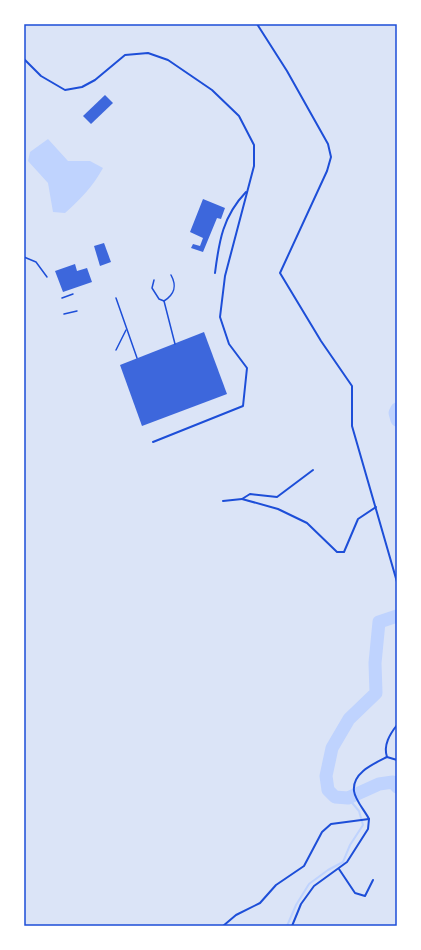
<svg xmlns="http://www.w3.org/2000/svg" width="421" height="950" font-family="Signika,sans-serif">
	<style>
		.green { fill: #dbe4f7 }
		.water { fill: #bfd3fe }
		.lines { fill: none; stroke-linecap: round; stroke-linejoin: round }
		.stream { stroke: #bfd3fe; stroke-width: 2 }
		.river { stroke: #bfd3fe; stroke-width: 13 }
		.building { fill: #3d67dc }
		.path { stroke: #1d4ed8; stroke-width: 1.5 }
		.service { stroke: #1d4ed8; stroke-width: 2 }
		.neatline { fill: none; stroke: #1d4ed8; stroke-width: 1.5 }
	</style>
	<rect width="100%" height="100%" fill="#f2f2f2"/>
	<rect class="green" x="24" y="24" width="373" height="902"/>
	<path class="water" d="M48,139l20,22h22l13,7c-10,18 -22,31 -38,45l-12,-1 -5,-29 -20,-22 2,-9z"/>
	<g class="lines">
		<polyline class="stream" points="287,926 296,905 309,884 328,870 343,862 350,845 363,825 359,811 348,798"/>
		<g class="river">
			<polyline points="397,409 395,413 397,420"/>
			<polyline points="397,616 379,622 375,663 376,693 349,719 332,748 326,776 328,790 335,797 348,798 379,784 393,782 397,787"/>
		</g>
	</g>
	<g class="building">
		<polygon points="105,95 113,103 91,124 83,116"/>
		<polygon points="203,199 225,208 221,219 217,218 203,252 191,248 193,244 200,246 203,238 190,232"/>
		<polygon points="104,243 111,262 100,266 94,246"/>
		<polygon points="75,264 77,271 87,268 92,282 63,292 55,271"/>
		<polygon points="204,332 227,394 142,426 120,365"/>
	</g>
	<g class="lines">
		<g class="path">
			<polyline points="24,257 36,262 47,277"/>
			<polyline points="154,280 152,288 159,299 164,301 175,344"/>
			<polyline points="62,298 73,294"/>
			<polyline points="116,298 137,358"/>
			<path d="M164,301c11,-7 13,-15 7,-26"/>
			<polyline points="64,314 77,311"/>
			<polyline points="116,350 126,330"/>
		</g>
		<g class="service">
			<polyline points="257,24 287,71 328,144 331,157 327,171 280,273 321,341 352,386 352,426 397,582"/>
			<polyline points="24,59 41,76 65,90 82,87 95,80 125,55 148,53 168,60 212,90 239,116 254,145 254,166 225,276 220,317 229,344 247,368 243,406 153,442"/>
			<path d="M215,273c4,-32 8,-57 31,-81"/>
			<polyline points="313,470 277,497 250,494 242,499 278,509 307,523 337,552 344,552 358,519 376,507"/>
			<polyline points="223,501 242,499"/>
			<path d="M397,725c-7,9 -14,20 -10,32l10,3"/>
			<polyline points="339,869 355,893 365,896 373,880"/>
			<path d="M223,926l13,-11 24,-12 16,-18 28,-19 18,-34 9,-8 38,-5c-4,-8 -14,-19 -15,-28 -2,-18 19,-27 33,-34"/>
			<polyline points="292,926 301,904 314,886 347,862 368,829 369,819"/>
		</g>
	</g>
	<rect width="421" height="950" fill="none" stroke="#ffffff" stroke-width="50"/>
	<rect x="25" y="25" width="371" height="900" class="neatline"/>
</svg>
